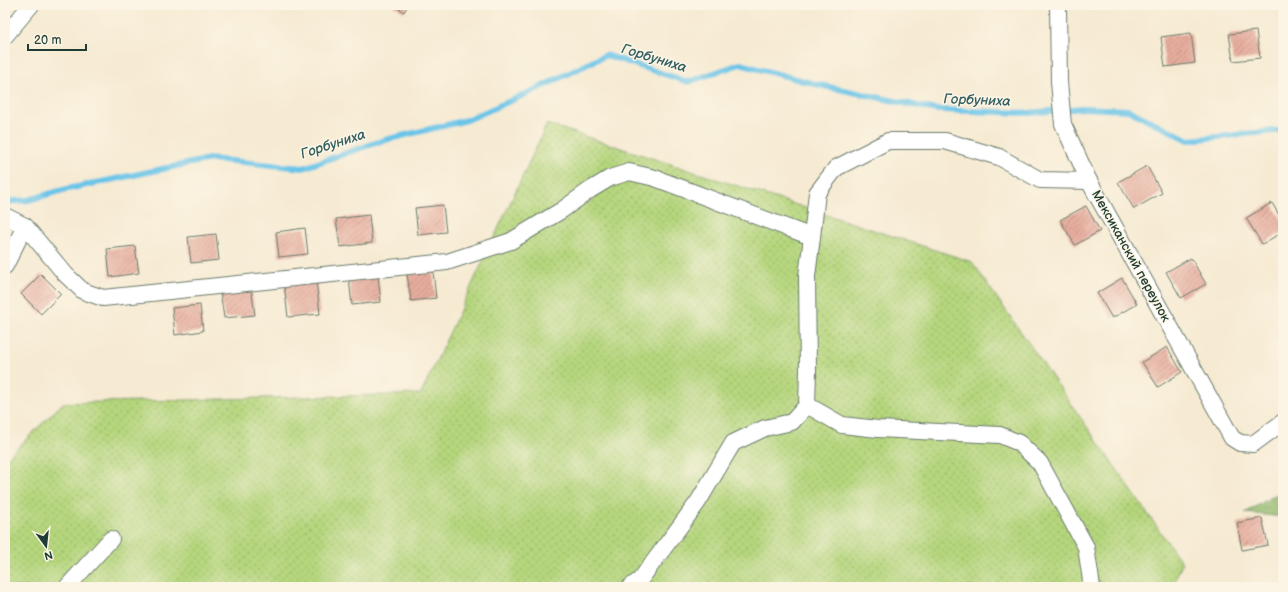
<svg xmlns="http://www.w3.org/2000/svg" width="1288" height="592" font-family="'Balsamiq Sans',sans-serif">
	<style>
		.grass { fill: url(#grass-dots); stroke: #6a8a58 }
		.forest { fill: url(#forest-crowns); stroke: #587a50 }
		.lines { fill: none; stroke-linecap: round; stroke-linejoin: round }
		.stream { stroke: #6bc5e9; stroke-width: 6 }
		.building { fill: url(#building-hatch) }
		.minor-casing { stroke: #6a7a6b; stroke-width: 18 }
		.minor { stroke: #fff; stroke-width: 16 }
		.labels { text-anchor: middle; dominant-baseline: central; stroke-width: 3; stroke-linejoin: round; paint-order: stroke }
		.street-label { font-size: 13px; fill: #1f3d34; stroke: #fcf5e5 }
		.water-label { font-size: 14px; font-style: italic; fill: #325f61; stroke: #fcf5e5 }
	</style>
	<defs>
		<pattern id="grass-dots" width="8" height="8" patternUnits="userSpaceOnUse"><rect width="8" height="8" fill="#b5d67d"/><path d="M2 2h.1M6 6h.1" fill="none" stroke="#93af67" stroke-width="1.8" stroke-linecap="round"/></pattern>
		<pattern id="forest-crowns" width="20" height="18" patternUnits="userSpaceOnUse"><rect width="20" height="18" fill="#90b76c"/><path d="M2 6a3 3 0 1 1 6 0M12 15a3 3 0 1 1 6 0" fill="none" stroke="#75965a"/></pattern>
		<pattern id="building-hatch" width="6" height="6" patternUnits="userSpaceOnUse"><rect width="6" height="6" fill="#e7ad9e"/><path d="M-1 1l2-2M0 6l6-6M5 7l2-2" fill="none" stroke="#bb8e82"/></pattern>
	</defs>
	<rect width="100%" height="100%" fill="#fcf5e5"/>
	<filter id="ink" filterUnits="userSpaceOnUse"><feTurbulence type="fractalNoise" baseFrequency=".025" numOctaves="2"/><feDisplacementMap in="SourceGraphic" scale="8" xChannelSelector="R" yChannelSelector="G"/><feConvolveMatrix kernelMatrix="1 2 1 2 8 2 1 2 1" color-interpolation-filters="sRGB"/></filter>
	<filter id="wash" filterUnits="userSpaceOnUse"><feTurbulence type="fractalNoise" baseFrequency=".012" numOctaves="4" result="noise"/><feDisplacementMap in="SourceGraphic" scale="16" xChannelSelector="R" yChannelSelector="G"/><feGaussianBlur stdDeviation="0.9" result="paint"/><feColorMatrix in="noise" values="0 0 0 0 0 0 0 0 0 0 0 0 0 0 0 0 0 1.4 0 .05"/><feComposite in="paint" operator="in"/></filter>
	<g filter="url(#wash)">
		<rect width="100%" height="100%" fill="#f6ead2"/>
		<polygon class="grass" points="547,124 972,262 1182,563 1172,587 5,587 5,460 63,403 421,394"/>
		<polygon class="forest" points="1283,490 1283,517 1245,513"/>
		<g class="lines">
			<polyline class="stream" points="5,202 28,200 63,190 210,159 303,168 381,141 467,120 539,88 606,55 688,82 740,64 815,84 937,110 1029,113 1082,108 1128,110 1189,140 1283,130"/>
		</g>
		<g id="blocks">
			<g class="building">
				<polygon points="393,5 408,5 404,12"/>
				<polygon points="1009,5 1027,5 1027,6 1010,7"/>
				<polygon points="1256,31 1260,58 1233,61 1229,34"/>
				<polygon points="1191,33 1195,63 1165,67 1161,37"/>
				<polygon points="1147,166 1162,193 1134,209 1118,182"/>
				<polygon points="1272,203 1283,222 1283,232 1262,244 1246,218"/>
				<polygon points="443,205 446,232 418,235 415,208"/>
				<polygon points="1086,206 1100,231 1075,245 1060,220"/>
				<polygon points="369,215 372,243 340,247 336,219"/>
				<polygon points="305,228 308,254 279,257 276,232"/>
				<polygon points="216,234 219,260 191,263 188,237"/>
				<polygon points="135,246 139,273 110,277 107,249"/>
				<polygon points="1191,258 1206,284 1181,298 1166,272"/>
				<polygon points="433,271 436,298 411,301 407,274"/>
				<polygon points="41,274 61,294 41,314 21,294"/>
				<polygon points="378,276 381,302 352,305 349,279"/>
				<polygon points="1122,278 1137,304 1112,318 1097,293"/>
				<polygon points="316,280 320,314 288,317 284,284"/>
				<polygon points="251,287 255,315 224,318 220,291"/>
				<polygon points="200,305 203,331 175,335 172,308"/>
				<polygon points="1167,347 1182,372 1158,387 1142,362"/>
				<polygon points="1262,518 1268,545 1242,550 1237,523"/>
			</g>
		</g>
	</g>
	<g filter="url(#ink)">
		<use href="#blocks" fill-opacity="0" stroke="#6a7a6b" stroke-width="1"/>
		<g class="lines">
			<defs>
				<g id="minor">
					<polyline points="1058,5 1059,82 1063,124 1089,181 1232,438 1240,443 1253,444 1283,422"/>
					<polyline points="5,36 31,5"/>
					<polyline points="5,216 25,226 66,275 83,291 103,298 447,262 511,241 562,210 590,190 610,178 629,172 655,178 812,237"/>
					<polyline points="5,266 25,226"/>
					<polyline points="807,405 842,425 878,429 1000,435 1019,443 1040,463 1086,547 1092,587"/>
					<polyline points="67,587 111,539"/>
					<polyline points="630,587 640,580 698,502 733,443 765,428 792,422 807,405 808,371 807,276 812,237 817,193 836,168 888,141 945,141 999,157 1040,180 1089,181"/>
				</g>
			</defs>
			<use href="#minor" class="minor-casing"/>
			<use href="#minor" class="minor"/>
		</g>
	</g>
	<g class="labels">
		<g class="street-label">
			<text transform="translate(1131 256) rotate(61)">Мексиканский переулок</text>
		</g>
		<g class="water-label">
			<text transform="translate(654 58) rotate(17)">Горбуниха</text>
			<text transform="translate(977 100) rotate(2)">Горбуниха</text>
			<text transform="translate(333 144) rotate(-18)">Горбуниха</text>
		</g>
	</g>
	<rect width="1288" height="592" fill="none" stroke="#fcf5e5" stroke-width="20"/>
	<g transform="translate(46 546) rotate(165)" stroke="#fcf5e5" stroke-width="3" paint-order="stroke">
	<path d="M0-3L7 15L0 10L-7 15Z" fill="#1f3d34"/>
	<text y="-6" font-size="11" font-weight="bold" text-anchor="middle" fill="#1f3d34">N</text>
	</g>
	<path d="M28 44v6h58v-6" fill="none" stroke="#1f3d34" stroke-width="2"/>
	<text x="34" y="44" font-size="12" fill="#1f3d34" stroke="#fcf5e5" stroke-width="3" paint-order="stroke">20 m</text>
</svg>
